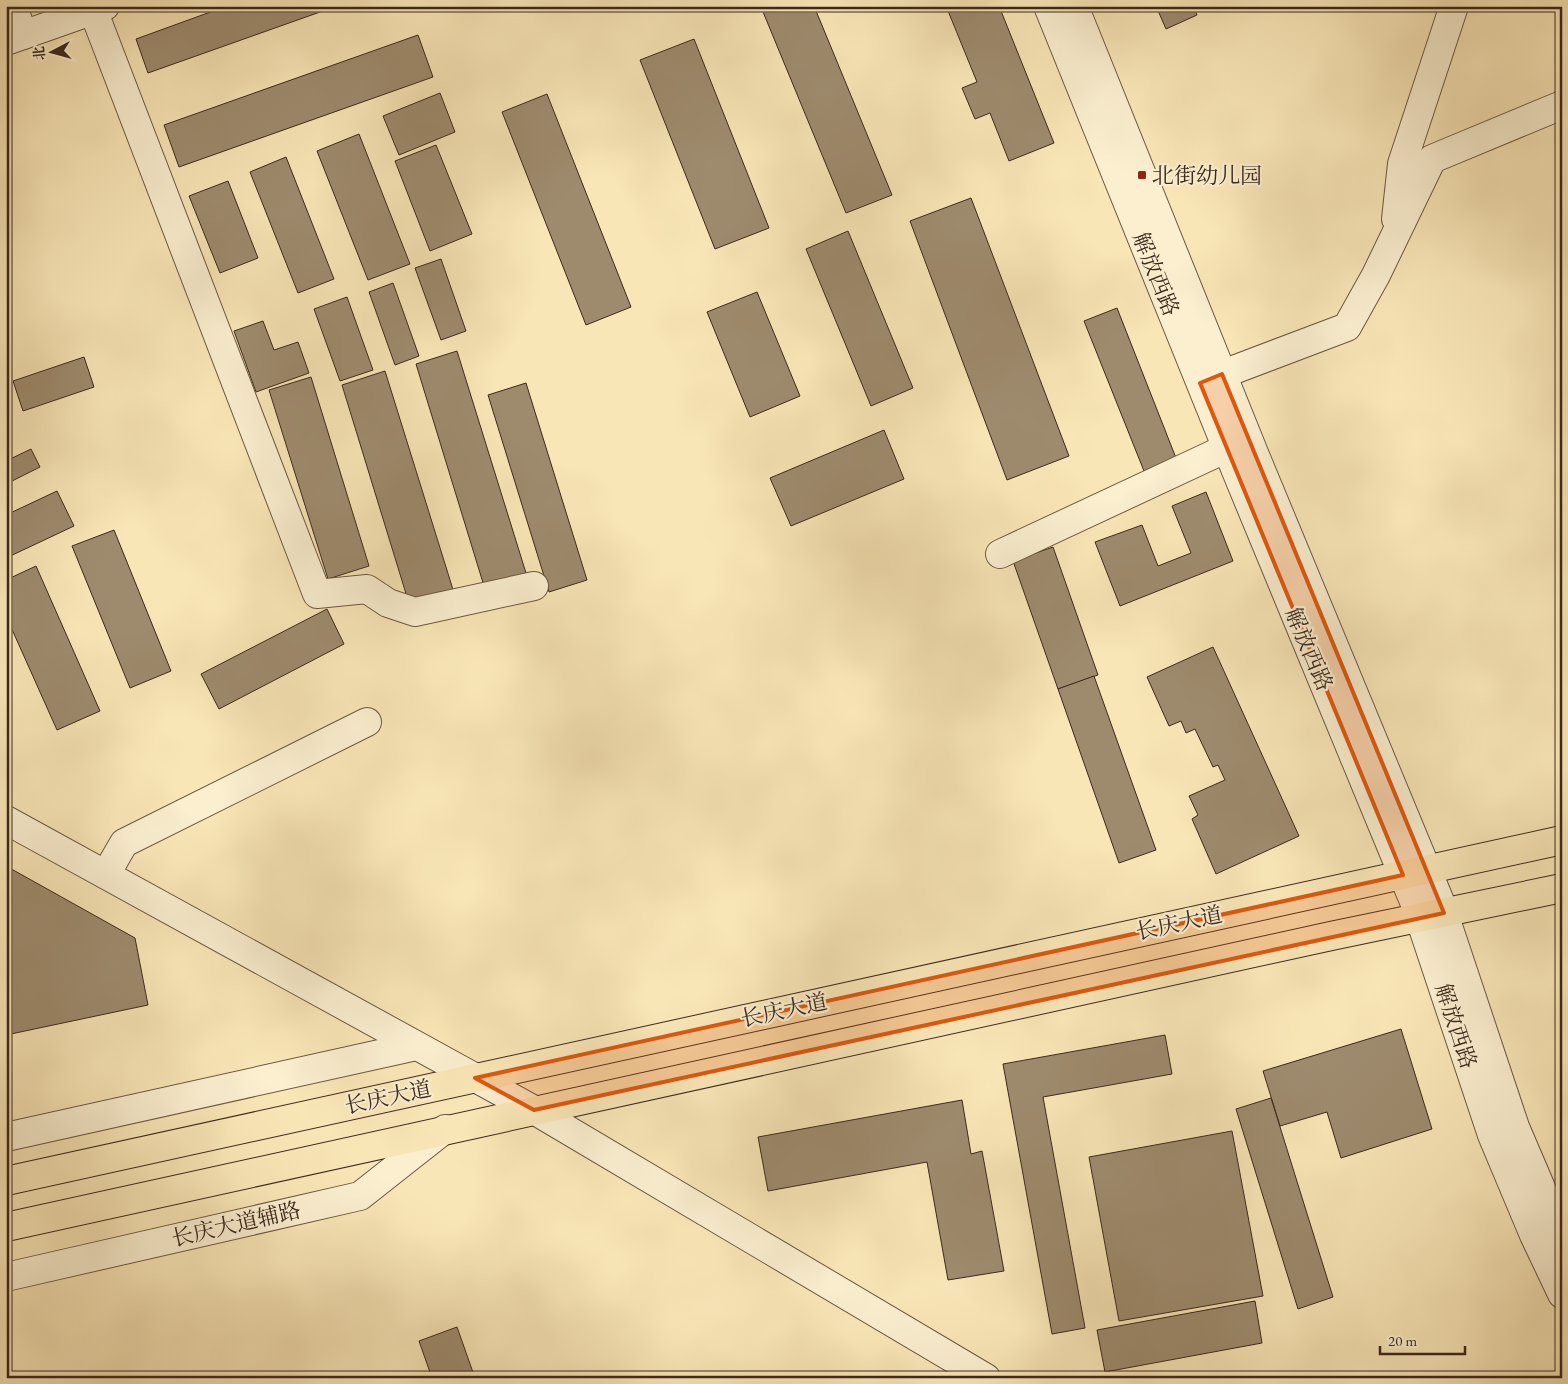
<svg xmlns="http://www.w3.org/2000/svg" width="1568" height="1384" font-family="'EB Garamond','Noto Serif SC',serif">
	<style>
		.building { fill: #9e8b6e; stroke: #3c281e }
		.lines { fill: none; stroke-linecap: round; stroke-linejoin: round }
		.minor-casing { stroke: #6b5844; stroke-width: 30 }
		.major-casing { stroke: #3c281e; stroke-width: 30 }
		.minor { stroke: #fbefd0; stroke-width: 28 }
		.major { stroke: #f9e6b7; stroke-width: 28 }
		.marked { fill: #df570d; fill-opacity: 0.2; stroke: #df570d; stroke-width: 4; stroke-linejoin: round }
		.poi-dot { fill: #8f2418; stroke: #fbefd0; stroke-width: 2 }
		.labels { text-anchor: middle; dominant-baseline: central; stroke-width: 4.5; stroke-linejoin: round; paint-order: stroke }
		.poi-label { font-size: 22px; fill: #3c281e; stroke: #fbefd0; text-anchor: start }
		.street-label { font-size: 22px; fill: #3c281e; stroke: #fbefd0 }
	</style>
	<rect width="100%" height="100%" fill="#f9e6b7"/>
	<filter id="stains"><feTurbulence type="fractalNoise" baseFrequency=".004" numOctaves="4"/><feColorMatrix values="0 0 0 0 .2 0 0 0 0 .09 0 0 0 0 .02 0 0 0 .5 -.17"/></filter>
	<radialGradient id="worn" r=".72"><stop offset=".6" stop-color="#630" stop-opacity="0"/><stop offset="1" stop-color="#630" stop-opacity=".3"/></radialGradient>
	<g class="building">
		<polygon points="227,6 337,6 148,73 136,39"/>
		<polygon points="763,6 814,6 892,195 846,213 761,7"/>
		<polygon points="946,6 999,6 1054,143 1009,161 990,113 975,119 962,88 977,82"/>
		<polygon points="1156,6 1193,6 1197,15 1166,29"/>
		<polygon points="418,35 433,77 179,167 164,125"/>
		<polygon points="694,39 769,228 715,249 640,60"/>
		<polygon points="440,93 455,132 399,155 383,116"/>
		<polygon points="547,94 631,307 586,325 502,112"/>
		<polygon points="359,134 410,264 368,280 317,151"/>
		<polygon points="436,145 472,234 430,251 395,161"/>
		<polygon points="286,157 334,279 298,293 250,172"/>
		<polygon points="228,181 258,258 220,273 189,196"/>
		<polygon points="971,198 1069,456 1007,480 910,221"/>
		<polygon points="848,231 913,388 871,406 806,249"/>
		<polygon points="441,259 466,331 441,340 415,268"/>
		<polygon points="393,283 419,356 395,365 369,292"/>
		<polygon points="757,292 800,396 750,417 707,312"/>
		<polygon points="347,297 373,370 340,381 314,309"/>
		<polygon points="1117,308 1176,458 1144,471 1084,321"/>
		<polygon points="263,321 274,350 298,342 309,373 256,392 234,331"/>
		<polygon points="457,351 526,573 484,586 416,364"/>
		<polygon points="84,357 94,387 23,411 13,381"/>
		<polygon points="385,371 455,596 411,610 342,385"/>
		<polygon points="311,377 369,566 328,579 269,390"/>
		<polygon points="526,383 587,580 549,592 488,395"/>
		<polygon points="884,430 904,479 791,526 770,478"/>
		<polygon points="31,449 40,467 6,484 6,461"/>
		<polygon points="57,491 74,526 6,558 6,515"/>
		<polygon points="1206,492 1233,561 1120,606 1095,542 1142,525 1158,566 1191,553 1172,506"/>
		<polygon points="114,530 171,671 130,688 72,546"/>
		<polygon points="1053,547 1098,675 1058,689 1013,561"/>
		<polygon points="36,566 100,711 57,730 6,616 6,580"/>
		<polygon points="327,609 344,644 219,709 201,674"/>
		<polygon points="1213,647 1299,836 1216,874 1192,819 1198,815 1189,796 1225,780 1218,765 1213,767 1195,729 1186,733 1181,721 1169,726 1147,677"/>
		<polygon points="1094,676 1156,850 1119,863 1058,689"/>
		<polygon points="6,866 135,938 148,1005 6,1035 6,964 9,964 6,962"/>
		<polygon points="1401,1029 1432,1129 1341,1158 1327,1112 1280,1126 1263,1071"/>
		<polygon points="1165,1035 1172,1074 1043,1097 1085,1328 1052,1334 1003,1064"/>
		<polygon points="1271,1098 1333,1297 1298,1309 1236,1109"/>
		<polygon points="962,1100 971,1154 982,1151 1004,1271 948,1280 927,1162 768,1191 758,1137"/>
		<polygon points="1232,1131 1263,1296 1119,1321 1089,1157"/>
		<polygon points="1255,1301 1262,1343 1105,1372 1097,1330"/>
		<polygon points="457,1327 475,1378 432,1378 419,1341"/>
	</g>
	<g class="lines">
		<defs>
			<g id="minor">
				<polyline points="13,6 23,35"/>
				<polyline points="1048,6 1234,466 1415,904 1492,1135 1534,1235 1562,1294"/>
				<polyline points="1074,6 1254,453 1439,899 1515,1127 1562,1237"/>
				<polyline points="93,10 317,594 367,589 388,603 415,612 534,586"/>
				<polyline points="6,41 105,6"/>
				<polyline points="1396,219 1402,164 1454,6"/>
				<polyline points="1207,380 1347,327 1376,275 1432,159 1562,105"/>
				<polyline points="1000,554 1242,441"/>
				<polyline points="6,820 534,1110 986,1378"/>
				<polyline points="106,874 124,843 367,722"/>
				<polyline points="6,1137 416,1046"/>
				<polyline points="6,1277 360,1196 445,1129"/>
			</g>
			<g id="major">
				<polyline points="6,1181 1562,840"/>
				<polyline points="6,1227 1331,936 1562,888"/>
			</g>
		</defs>
		<use href="#minor" class="minor-casing"/>
		<use href="#major" class="major-casing"/>
		<use href="#minor" class="minor"/>
		<use href="#major" class="major"/>
	</g>
	<path class="marked" d="M1222,374l222,539 -910,197 -59,-32 928,-203 -203,-492z"/>
	<rect class="poi-dot" x="1137" y="170" width="10" height="10" rx="2.5"/>
	<g class="labels">
		<g class="poi-label">
			<text x="1152" y="175">北街幼儿园</text>
		</g>
		<g class="street-label">
			<text transform="translate(1156 274) rotate(68)">解放西路</text>
			<text transform="translate(1309 649) rotate(67)">解放西路</text>
			<text transform="translate(1179 923) rotate(-12)">长庆大道</text>
			<text transform="translate(784 1010) rotate(-12)">长庆大道</text>
			<text transform="translate(1456 1026) rotate(72)">解放西路</text>
			<text transform="translate(388 1097) rotate(-12)">长庆大道</text>
			<text transform="translate(236 1224) rotate(-13)">长庆大道辅路</text>
		</g>
	</g>
	<rect width="1568" height="1384" fill="none" stroke="#f9e6b7" stroke-width="25"/>
	<rect x="8" y="8" width="1553" height="1369" fill="none" stroke="#3c281e" stroke-width="2.5"/>
	<rect x="12" y="12" width="1543" height="1359" fill="none" stroke="#3c281e"/>
	<g transform="translate(52 52) rotate(264)" stroke="#fbefd0" stroke-width="4" paint-order="stroke">
	<path d="M0-4L9 19L0 12L-9 19Z" fill="#3c281e"/>
	<text y="-8" font-size="14" font-weight="bold" text-anchor="middle" fill="#3c281e">北</text>
	</g>
	<path d="M1380 1346v8h85v-8" fill="none" stroke="#3c281e" stroke-width="2.5"/>
	<text x="1388" y="1346" font-size="15" fill="#3c281e" stroke="#fbefd0" stroke-width="4" paint-order="stroke">20 m</text>
	<rect width="100%" height="100%" filter="url(#stains)"/>
	<rect width="100%" height="100%" fill="url(#worn)"/>
</svg>
